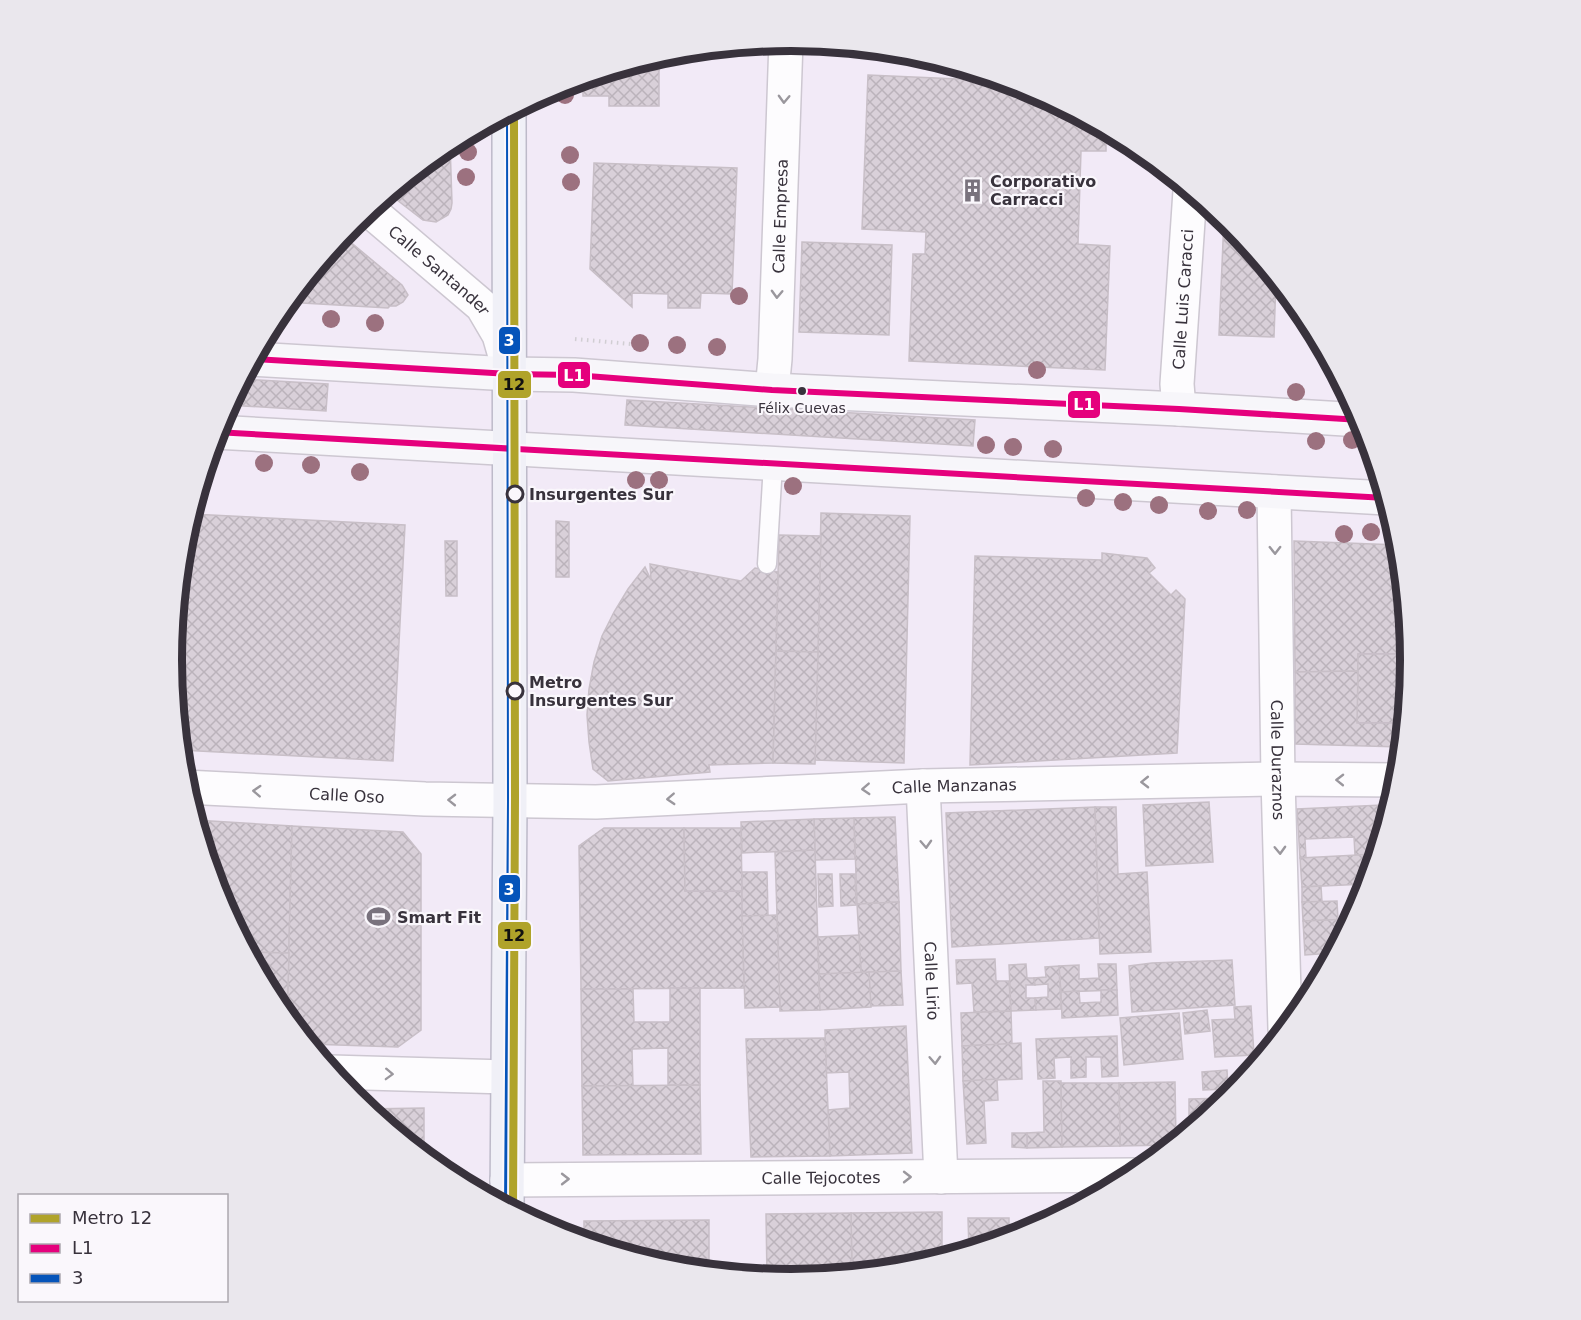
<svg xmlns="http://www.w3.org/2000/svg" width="1581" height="1320" font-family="'DejaVu Sans',sans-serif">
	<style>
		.building { fill: url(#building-cross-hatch); stroke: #c8bfc7; stroke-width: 1.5 }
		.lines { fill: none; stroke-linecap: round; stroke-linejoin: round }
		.lane-casing { stroke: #cdc7d1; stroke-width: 21 }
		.street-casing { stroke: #cdc7d1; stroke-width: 36 }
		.secondary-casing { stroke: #cdc7d1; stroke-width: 36 }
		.primary-casing { stroke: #bdbac9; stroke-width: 36 }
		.path { stroke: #d1ced3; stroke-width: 4; stroke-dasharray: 1.5 4.5; stroke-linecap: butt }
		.lane { stroke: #fdfcfe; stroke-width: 18 }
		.street { stroke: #fdfcfe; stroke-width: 33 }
		.secondary { stroke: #f7f6fa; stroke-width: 33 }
		.primary { stroke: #f0f0f7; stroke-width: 33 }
		.bus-1-casing { stroke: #faf7fc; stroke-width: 10 }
		.bus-2-casing { stroke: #faf7fc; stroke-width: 10 }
		.bus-1 { stroke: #e5007d; stroke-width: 6 }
		.bus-2 { stroke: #0554ba; stroke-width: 6 }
		.metro-1-casing { stroke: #faf7fc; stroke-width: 12 }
		.metro-1 { stroke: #b0a32a; stroke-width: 8 }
		.tree { fill: #9c717f }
		.oneway { stroke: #9a979d }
		.bus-dot { fill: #38323c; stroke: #faf7fc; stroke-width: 2 }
		.stop-dot { fill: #faf7fc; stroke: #38323c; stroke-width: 3 }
		.labels { text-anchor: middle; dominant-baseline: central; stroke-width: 4.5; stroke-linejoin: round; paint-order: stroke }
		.bus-label { font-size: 14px; fill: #38323c; stroke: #faf7fc }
		.poi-label { font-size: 16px; font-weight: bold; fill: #38323c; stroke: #faf7fc; text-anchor: start }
		.street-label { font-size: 16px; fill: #38323c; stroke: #faf7fc }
		.stop-label { font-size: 16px; font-weight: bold; fill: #38323c; stroke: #faf7fc; text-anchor: start }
		.rim { fill: none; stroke: #38323c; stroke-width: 8 }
		.line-badge { stroke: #faf7fc; stroke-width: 2 }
		.badge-label { font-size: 16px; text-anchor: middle; font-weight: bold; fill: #fff }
		.pale-badge-label { font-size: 16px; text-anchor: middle; font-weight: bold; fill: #111 }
	</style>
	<defs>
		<pattern id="building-cross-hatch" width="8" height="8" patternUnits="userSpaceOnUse" patternTransform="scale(1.5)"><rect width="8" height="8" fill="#d9d0d9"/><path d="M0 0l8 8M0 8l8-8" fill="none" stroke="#bbb3bb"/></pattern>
	</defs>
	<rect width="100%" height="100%" fill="#f2eaf7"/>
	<g class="building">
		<polygon points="659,56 659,70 609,71"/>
		<polygon points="659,70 659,106 609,106 609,96 583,96 583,79 609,71"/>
		<polygon points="868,75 1004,81 1028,88 1106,130 1106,151 1081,151 1078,244 1110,246 1105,370 909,361 913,254 925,254 926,232 862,229"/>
		<polygon points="450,143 452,203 451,209 448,215 436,222 423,220 388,193"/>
		<polygon points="594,163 737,168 732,294 701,293 700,308 668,308 668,294 632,293 632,307 590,269"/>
		<polygon points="1224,218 1229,222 1276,280 1274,337 1219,335"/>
		<polygon points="342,235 402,285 408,295 403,302 396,306 390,306 388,308 286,302"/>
		<polygon points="802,242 892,245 889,335 799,332"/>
		<polygon points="242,379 328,384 326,411 228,405"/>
		<polygon points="627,400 975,420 973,446 625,425"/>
		<polygon points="821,513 910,516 904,763 815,760"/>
		<polygon points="191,514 405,525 393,761 180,750 171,660 183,539"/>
		<polygon points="556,521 569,522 569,577 556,577"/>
		<polygon points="779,535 821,536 818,652 776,651"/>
		<polygon points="445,541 457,541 457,596 446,596"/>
		<polygon points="1294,541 1399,545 1409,654 1358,654 1358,671 1295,672"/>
		<polygon points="1102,553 1147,558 1155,568 1149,573 1171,595 1176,590 1185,599 1177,753 970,765 975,556 1102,560"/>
		<polygon points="650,564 741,581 755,568 778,572 773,763 709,765 710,772 608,781 593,769 589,742 587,715 589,689 594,662 602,636 614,612 628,589 645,567 651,580"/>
		<polygon points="776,651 818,652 815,764 773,763"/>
		<polygon points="1358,654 1409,654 1410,660 1404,723 1357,723"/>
		<polygon points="1358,671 1357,723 1404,723 1401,747 1295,744 1295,672"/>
		<polygon points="1209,802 1213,862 1146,866 1143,805"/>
		<polygon points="1382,805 1383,830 1376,854 1355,855 1354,837 1305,839 1306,858 1300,858 1297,809"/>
		<polygon points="1095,807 1099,938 952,947 946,813"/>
		<polygon points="1095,807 1116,807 1118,874 1147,872 1151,952 1100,954"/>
		<polygon points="895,817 899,902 857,904 854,818"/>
		<polygon points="854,818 855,859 815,860 814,819"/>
		<polygon points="814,819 815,850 742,853 741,822"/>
		<polygon points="195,820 292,826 289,953 248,952 218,897"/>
		<polygon points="292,826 403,832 421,854 421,1030 398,1047 308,1044 287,1018"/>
		<polygon points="604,828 684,828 685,891 742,891 744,988 581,989 579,846"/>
		<polygon points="684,828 741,828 742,891 685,891"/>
		<polygon points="815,850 820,1010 780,1011 775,852"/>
		<polygon points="1376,854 1366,886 1366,884 1302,887 1300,858"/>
		<polygon points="742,872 767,872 768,916 742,916"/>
		<polygon points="818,874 832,874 833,906 819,907"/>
		<polygon points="840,874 855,874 856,905 841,906"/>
		<polygon points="1321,886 1322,902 1302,902 1302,887"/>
		<polygon points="1337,901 1338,920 1303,921 1302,902"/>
		<polygon points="899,902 901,971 861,973 857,904"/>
		<polygon points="1360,903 1351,919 1350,919 1349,904"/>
		<polygon points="777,915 780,1007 745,1008 742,916"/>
		<polygon points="1350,919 1350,922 1333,953 1305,955 1303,921"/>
		<polygon points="859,935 861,973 819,974 818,937"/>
		<polygon points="248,952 289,953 287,1018 275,1004"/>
		<polygon points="995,959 996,981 1009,981 1011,1011 974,1012 972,983 957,984 956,960"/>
		<polygon points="1232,960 1235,1005 1132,1012 1129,966 1152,963"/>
		<polygon points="1026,964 1027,978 1034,978 1035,985 1026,985 1026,998 1035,998 1036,1010 1011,1011 1009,965"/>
		<polygon points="1098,964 1116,964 1117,990 1061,992 1059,966 1079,965 1079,979 1099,978"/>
		<polygon points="1059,966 1061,1009 1036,1010 1035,998 1048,997 1048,984 1035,985 1034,978 1046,977 1045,967"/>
		<polygon points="901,971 903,1005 870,1006 869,972"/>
		<polygon points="869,972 871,1007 820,1010 819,974"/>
		<polygon points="670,988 700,988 700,1085 668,1085 668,1048 632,1049 633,1086 582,1086 581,989 633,989 634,1022 670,1022"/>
		<polygon points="1101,990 1117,990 1118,1015 1062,1018 1061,992 1079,991 1080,1003 1101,1002"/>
		<polygon points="1251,1006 1254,1055 1215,1057 1212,1020 1235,1019 1234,1007"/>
		<polygon points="1207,1010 1210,1031 1185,1034 1183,1013"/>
		<polygon points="1011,1011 1012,1044 962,1046 961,1013"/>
		<polygon points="1179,1013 1183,1059 1124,1065 1120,1018"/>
		<polygon points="906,1026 912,1153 830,1156 828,1110 850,1108 849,1072 826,1073 825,1030"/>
		<polygon points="1117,1036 1118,1076 1102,1077 1101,1057 1086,1057 1086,1077 1071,1078 1071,1057 1054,1058 1055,1078 1038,1079 1036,1039"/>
		<polygon points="825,1038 830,1156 751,1157 746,1039"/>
		<polygon points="1021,1043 1022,1079 963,1081 962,1046"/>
		<polygon points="1227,1070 1228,1089 1203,1090 1202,1072"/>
		<polygon points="997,1079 998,1100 984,1101 986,1143 967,1144 963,1081"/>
		<polygon points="1043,1081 1061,1081 1062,1147 1027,1148 1027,1133 1044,1132"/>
		<polygon points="1175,1082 1176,1141 1171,1145 1120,1146 1119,1083"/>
		<polygon points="1061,1083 1119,1083 1120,1146 1062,1147"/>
		<polygon points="700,1085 701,1154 583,1155 582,1086"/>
		<polygon points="1228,1098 1189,1131 1189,1099"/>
		<polygon points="424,1108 424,1157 366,1109"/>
		<polygon points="1012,1133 1027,1133 1027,1148 1012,1147"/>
		<polygon points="942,1212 942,1258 911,1268 852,1273 851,1213"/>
		<polygon points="851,1213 852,1273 790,1279 767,1277 766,1214"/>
		<polygon points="968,1218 1009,1218 1009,1238 969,1250"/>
		<polygon points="709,1220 709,1271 669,1268 584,1242 584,1221"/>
		<polygon points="557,1224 567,1224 567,1237 557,1233"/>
	</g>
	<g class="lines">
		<defs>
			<polyline id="lane" points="767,564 773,464"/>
			<g id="street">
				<path id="s1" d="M368,209l114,97 17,29 9,31"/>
				<path id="s2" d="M772,390l3,-31 11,-318"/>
				<path id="s3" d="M1179,409l-2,-25 13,-193"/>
				<path id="s4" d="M1274,492l4,287 7,250"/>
				<path id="s5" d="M923,786l18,391"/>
				<path id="s6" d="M185,787l240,12 171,3 327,-16 355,-7 120,1"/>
				<polyline points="331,1072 507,1077"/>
				<path id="s7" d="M507,1180l627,-5"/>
			</g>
			<g id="secondary">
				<polyline points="252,359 510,374 574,375 772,390 1179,409 1361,420"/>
				<polyline points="215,432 1386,498"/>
			</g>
			<polyline id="primary" points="507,1208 510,801 509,111"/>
		</defs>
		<use href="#lane" class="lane-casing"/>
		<use href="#street" class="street-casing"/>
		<use href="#secondary" class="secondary-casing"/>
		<use href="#primary" class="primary-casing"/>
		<polyline class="path" points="575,339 631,344"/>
		<use href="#lane" class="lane"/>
		<use href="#street" class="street"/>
		<use href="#secondary" class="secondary"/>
		<use href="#primary" class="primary"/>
		<defs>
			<g id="bus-1">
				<polyline points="252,359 510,374 574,375 772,390 1179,409 1361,420"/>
				<polyline points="215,432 1386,498"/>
			</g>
			<polyline id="bus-2" points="507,1208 510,801 509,111"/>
		</defs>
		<use href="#bus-1" class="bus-1-casing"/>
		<use href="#bus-2" class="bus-2-casing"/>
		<use href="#bus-1" class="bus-1"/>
		<use href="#bus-2" class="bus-2"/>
		<defs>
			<polyline id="metro-1" points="513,1211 515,797 514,109"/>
		</defs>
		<use href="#metro-1" class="metro-1-casing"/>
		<use href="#metro-1" class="metro-1"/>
	</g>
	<g class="tree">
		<circle cx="565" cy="95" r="9"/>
		<circle cx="468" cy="152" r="9"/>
		<circle cx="570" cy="155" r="9"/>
		<circle cx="466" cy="177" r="9"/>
		<circle cx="571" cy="182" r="9"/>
		<circle cx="739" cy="296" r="9"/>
		<circle cx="331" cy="319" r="9"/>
		<circle cx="375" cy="323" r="9"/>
		<circle cx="640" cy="343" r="9"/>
		<circle cx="677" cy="345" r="9"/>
		<circle cx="717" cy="347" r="9"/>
		<circle cx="1037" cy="370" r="9"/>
		<circle cx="1296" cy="392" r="9"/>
		<circle cx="1352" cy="440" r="9"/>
		<circle cx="1316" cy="441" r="9"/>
		<circle cx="986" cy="445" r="9"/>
		<circle cx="1013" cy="447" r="9"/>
		<circle cx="1053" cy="449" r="9"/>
		<circle cx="264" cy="463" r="9"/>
		<circle cx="311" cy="465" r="9"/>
		<circle cx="360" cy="472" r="9"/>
		<circle cx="636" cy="480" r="9"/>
		<circle cx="659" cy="480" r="9"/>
		<circle cx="793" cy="486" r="9"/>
		<circle cx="1086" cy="498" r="9"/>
		<circle cx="1123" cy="502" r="9"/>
		<circle cx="1159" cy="505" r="9"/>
		<circle cx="1247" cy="510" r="9"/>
		<circle cx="1208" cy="511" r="9"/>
		<circle cx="1371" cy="532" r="9"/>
		<circle cx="1344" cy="534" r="9"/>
	</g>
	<defs><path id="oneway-chevron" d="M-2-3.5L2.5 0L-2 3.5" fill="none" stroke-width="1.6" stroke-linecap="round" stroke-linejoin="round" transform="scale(1.5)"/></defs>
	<g class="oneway">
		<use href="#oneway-chevron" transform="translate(784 99) rotate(92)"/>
		<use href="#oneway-chevron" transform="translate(777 294) rotate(92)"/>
		<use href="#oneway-chevron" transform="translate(1275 550) rotate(89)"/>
		<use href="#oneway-chevron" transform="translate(1340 780) rotate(-179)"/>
		<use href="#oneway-chevron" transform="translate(1145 782) rotate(179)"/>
		<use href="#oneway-chevron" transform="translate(866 789) rotate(177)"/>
		<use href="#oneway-chevron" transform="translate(257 791) rotate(-177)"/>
		<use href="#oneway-chevron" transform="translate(671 799) rotate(177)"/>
		<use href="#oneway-chevron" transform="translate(452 800) rotate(-179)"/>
		<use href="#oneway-chevron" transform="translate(926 844) rotate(87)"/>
		<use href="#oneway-chevron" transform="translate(1280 850) rotate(88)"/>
		<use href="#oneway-chevron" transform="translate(935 1060) rotate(87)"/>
		<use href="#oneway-chevron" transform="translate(389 1074) rotate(2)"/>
		<use href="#oneway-chevron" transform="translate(907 1177)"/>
		<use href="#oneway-chevron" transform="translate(565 1179)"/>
	</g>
	<defs>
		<symbol id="building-bare" viewBox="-9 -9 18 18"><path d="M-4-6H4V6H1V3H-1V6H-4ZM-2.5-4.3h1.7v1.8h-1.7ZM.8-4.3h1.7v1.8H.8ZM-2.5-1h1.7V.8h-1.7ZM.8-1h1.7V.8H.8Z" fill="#79727d" stroke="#faf7fc" stroke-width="2.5" paint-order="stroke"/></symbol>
		<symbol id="stadium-bare" viewBox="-9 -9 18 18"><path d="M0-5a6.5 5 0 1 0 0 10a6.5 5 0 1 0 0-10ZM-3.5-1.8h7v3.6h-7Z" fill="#79727d" stroke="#faf7fc" stroke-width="2.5" paint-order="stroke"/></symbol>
	</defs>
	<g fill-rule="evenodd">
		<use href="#building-bare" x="956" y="174" width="33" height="33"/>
		<use href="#stadium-bare" x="362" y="900" width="33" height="33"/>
	</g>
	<circle class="bus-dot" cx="802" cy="391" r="5"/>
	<g class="stop-dot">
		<circle cx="515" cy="494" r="8"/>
		<circle cx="515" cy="691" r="8"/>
	</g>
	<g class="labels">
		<g class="bus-label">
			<text x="802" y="408">Félix Cuevas</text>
		</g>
		<g class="poi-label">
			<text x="990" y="181">Corporativo<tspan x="990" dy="18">Carracci</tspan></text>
			<text x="397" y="917">Smart Fit</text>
		</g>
		<g class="street-label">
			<text stroke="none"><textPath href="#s2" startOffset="174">Calle Empresa</textPath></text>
			<text stroke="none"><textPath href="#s1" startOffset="94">Calle Santander</textPath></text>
			<text stroke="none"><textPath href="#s3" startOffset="110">Calle Luis Caracci</textPath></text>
			<text stroke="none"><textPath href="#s4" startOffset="268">Calle Duraznos</textPath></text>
			<text stroke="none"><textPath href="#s6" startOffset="770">Calle Manzanas</textPath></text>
			<text stroke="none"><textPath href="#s6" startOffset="162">Calle Oso</textPath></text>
			<text stroke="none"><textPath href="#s5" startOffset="195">Calle Lirio</textPath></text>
			<text stroke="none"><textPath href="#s7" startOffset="314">Calle Tejocotes</textPath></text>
		</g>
		<g class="stop-label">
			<text x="529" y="494">Insurgentes Sur</text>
			<text x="529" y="682">Metro<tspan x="529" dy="18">Insurgentes Sur</tspan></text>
		</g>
	</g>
	<path d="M0 0H1581V1320H0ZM182 660a609 609 0 1 1 1218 0a609 609 0 1 1-1218 0Z" fill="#eae7ed" fill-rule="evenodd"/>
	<path class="rim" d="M182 660a609 609 0 1 1 1218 0a609 609 0 1 1-1218 0Z"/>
	<g class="line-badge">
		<rect x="498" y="326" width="23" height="29" rx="6" fill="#0554ba"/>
		<rect x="557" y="361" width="34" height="28" rx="6" fill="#e5007d"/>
		<rect x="497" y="370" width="35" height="29" rx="6" fill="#b0a32a"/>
		<rect x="1067" y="390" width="34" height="29" rx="6" fill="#e5007d"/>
		<rect x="498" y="874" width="23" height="29" rx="6" fill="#0554ba"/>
		<rect x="497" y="921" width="35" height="29" rx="6" fill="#b0a32a"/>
	</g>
	<g class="badge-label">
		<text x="509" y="346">3</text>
		<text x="574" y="381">L1</text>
		<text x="1084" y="410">L1</text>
		<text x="509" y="895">3</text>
	</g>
	<g class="pale-badge-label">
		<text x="514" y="390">12</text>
		<text x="514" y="941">12</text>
	</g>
	<rect x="18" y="1194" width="210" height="108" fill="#faf7fc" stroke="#aca8af" stroke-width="1.5"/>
	<rect x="30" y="1214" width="30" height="9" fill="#b0a32a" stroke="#aca8af" stroke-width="1.5"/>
	<text x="72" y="1224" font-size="18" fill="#38323c">Metro 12</text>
	<rect x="30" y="1244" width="30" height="9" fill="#e5007d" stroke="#aca8af" stroke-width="1.5"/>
	<text x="72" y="1254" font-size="18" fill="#38323c">L1</text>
	<rect x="30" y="1274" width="30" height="9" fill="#0554ba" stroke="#aca8af" stroke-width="1.5"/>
	<text x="72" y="1284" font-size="18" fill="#38323c">3</text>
</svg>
